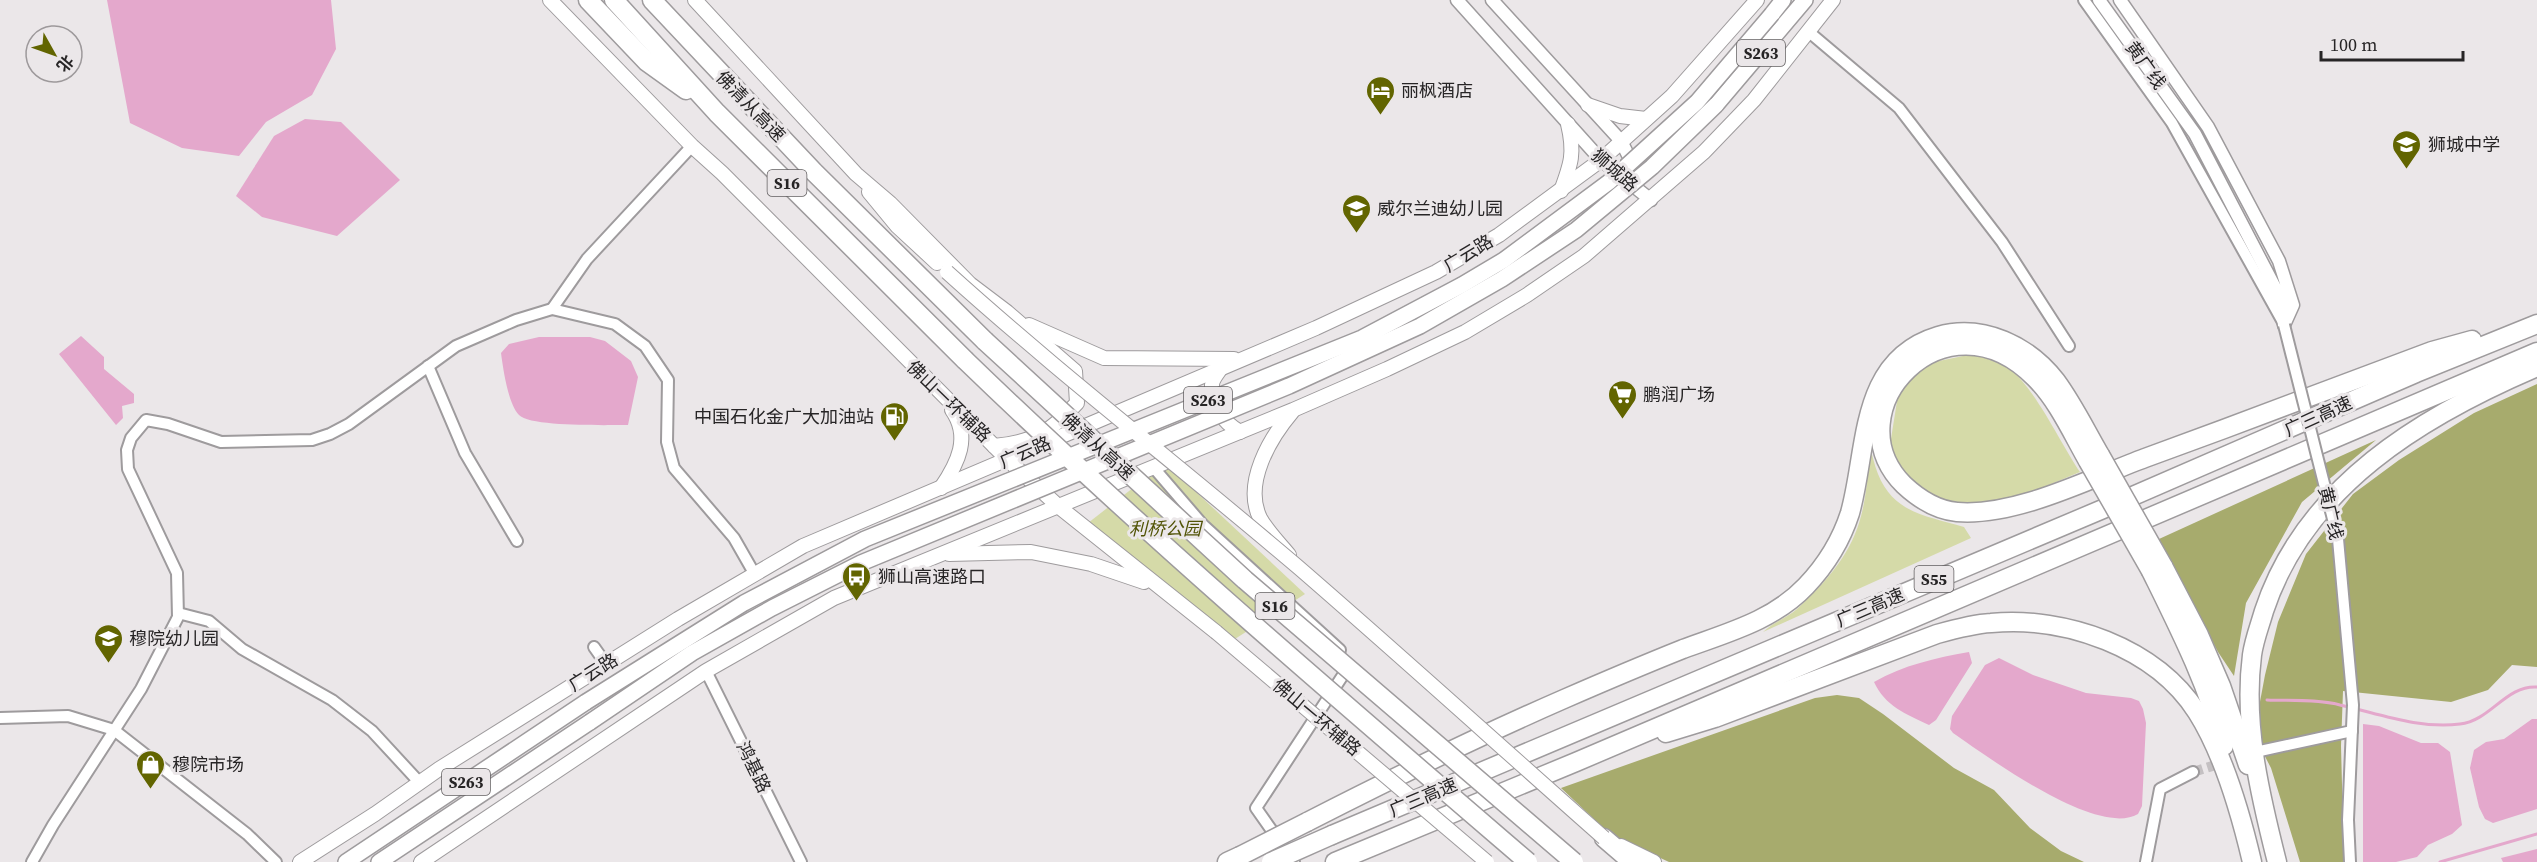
<svg xmlns="http://www.w3.org/2000/svg" width="2537" height="862" font-family="'Source Serif 4','Noto Sans SC',serif">
	<style>
		.green { fill: #d5daa8 }
		.forest { fill: #a7ab6d }
		.water { fill: #e4a8cc }
		.lines { fill: none; stroke-linecap: round; stroke-linejoin: round }
		.stream { stroke: #e4a8cc; stroke-width: 3 }
		.minor-tunnel { stroke: #c4c0c2; stroke-width: 10; stroke-dasharray: 10 5; stroke-linecap: butt }
		.minor-casing { stroke: #9e9b9d; stroke-width: 14 }
		.tertiary-casing { stroke: #9e9b9d; stroke-width: 15 }
		.secondary-casing { stroke: #9e9b9d; stroke-width: 16 }
		.primary-casing { stroke: #9e9b9d; stroke-width: 18 }
		.motorway-casing { stroke: #9e9b9d; stroke-width: 21 }
		.minor { stroke: #fff; stroke-width: 10 }
		.tertiary { stroke: #fff; stroke-width: 12 }
		.secondary { stroke: #fff; stroke-width: 14 }
		.primary { stroke: #fff; stroke-width: 15 }
		.motorway { stroke: #fff; stroke-width: 18 }
		.minor-bridge-casing { stroke: #9e9b9d; stroke-width: 14; stroke-linecap: butt }
		.secondary-bridge-casing { stroke: #9e9b9d; stroke-width: 16; stroke-linecap: butt }
		.primary-bridge-casing { stroke: #9e9b9d; stroke-width: 18; stroke-linecap: butt }
		.motorway-bridge-casing { stroke: #9e9b9d; stroke-width: 21; stroke-linecap: butt }
		.minor-bridge { stroke: #fff; stroke-width: 10 }
		.secondary-bridge { stroke: #fff; stroke-width: 14 }
		.primary-bridge { stroke: #fff; stroke-width: 15 }
		.motorway-bridge { stroke: #fff; stroke-width: 18 }
		.labels { text-anchor: middle; dominant-baseline: central; stroke-width: 6; stroke-linejoin: round; paint-order: stroke }
		.shield { fill: #ebe7e9; stroke: #625f60; stroke-width: 1.5 }
		.shield-label { font-size: 16px; font-weight: bold; fill: #272526 }
		.street-label { font-size: 18px; fill: #272526; stroke: #ebe7e9 }
		.poi-label { font-size: 18px; fill: #272526; stroke: #ebe7e9; text-anchor: start }
		.park-label { font-size: 18px; font-style: italic; fill: #515306; stroke: #ebe7e9 }
	</style>
	<rect width="100%" height="100%" fill="#ebe7e9"/>
	<g class="green">
		<path d="M1973,354c12,4 25,8 35,14 25,16 54,78 72,104l-55,23 -59,11 -26,-6 -26,-16 -14,-19 -10,-20 8,-50 11,-18 25,-15z"/>
		<path d="M1869,446c4,9 5,19 9,28 16,40 50,42 86,53l7,11 -208,94c10,-10 24,-14 34,-23 58,-54 70,-85 72,-163z"/>
		<polygon points="1165,463 1305,594 1224,646 1088,523"/>
	</g>
	<g class="forest">
		<polygon points="2537,384 2537,667 2512,665 2488,690 2451,702 2343,691 2341,746 2344,862 2300,862 2271,768 2258,743 2256,723 2265,675 2278,622 2306,554 2353,494 2399,460 2474,413"/>
		<polygon points="2376,440 2302,502 2246,603 2234,676 2218,652 2159,539"/>
		<polygon points="1837,695 1859,698 1883,714 1954,768 1994,790 2030,828 2061,851 2084,862 1669,862 1611,835 1561,788 1815,698"/>
	</g>
	<g class="water">
		<polygon points="107,0 331,0 336,49 312,95 266,122 239,156 182,148 130,123"/>
		<polygon points="305,119 341,122 400,180 337,236 262,217 236,196 274,136"/>
		<polygon points="81,336 104,357 104,369 134,394 134,403 122,406 123,418 116,425 59,354"/>
		<path d="M539,337h51l15,4 26,20 7,16 -10,48c-20,0 -98,2 -109,-10 -11,-11 -16,-47 -18,-62l8,-9z"/>
		<path d="M1969,652l3,11 -36,57 -7,5c-23,-11 -44,-19 -55,-43 30,-17 61,-24 95,-30z"/>
		<path d="M1999,658l34,17 53,18 45,5 8,3 4,8 3,14 -4,83 -4,8c-41,24 -150,-57 -185,-81l-3,-4 2,-13 33,-51z"/>
		<polygon points="2532,719 2537,719 2537,809 2493,823 2485,819 2479,807 2470,768 2474,750 2486,742 2504,739"/>
		<polygon points="2363,724 2379,726 2421,743 2438,743 2450,752 2462,825 2452,834 2428,845 2417,857 2396,862 2363,862"/>
		<polygon points="2537,849 2537,862 2503,862 2501,858"/>
	</g>
	<g class="lines">
		<g class="stream">
			<path d="M2267,700c23,1 50,-1 73,5 40,9 78,24 120,19 30,-3 46,-39 77,-37"/>
			<polyline points="2440,862 2537,834"/>
		</g>
		<polyline class="minor-tunnel" points="2193,772 2248,755"/>
		<defs>
			<g id="minor">
				<polyline points="2084,0 2172,123 2283,322"/>
				<polyline points="1809,32 1899,108 2002,242 2069,346"/>
				<polyline points="552,309 615,324 645,346 668,380 667,442 674,468 734,538 754,573"/>
				<polyline points="428,366 465,453 517,541"/>
				<polyline points="1154,468 1203,525 1340,650"/>
				<polyline points="2338,539 2353,705 2348,820 2350,862"/>
				<polyline points="178,613 209,621 242,649 332,700 372,731 420,783"/>
				<polyline points="594,647 606,664"/>
				<polyline points="706,671 801,862"/>
				<polyline points="0,718 68,716 114,730 247,834 276,862"/>
				<polyline points="2260,751 2352,731"/>
				<polyline points="32,862 53,825 141,689 178,617 177,573 128,469 127,450 131,438 146,420 168,424 221,442 312,440 330,434 349,424 456,346 516,320 552,309 587,259 692,146"/>
				<polyline points="1294,862 1256,808 1349,666"/>
				<polyline points="2146,862 2160,789 2193,772"/>
			</g>
			<g id="tertiary">
				<polyline points="1457,0 1601,160 1651,200"/>
				<polyline points="1492,0 1621,141 1634,167"/>
				<polyline points="2099,0 2195,134 2281,299 2284,325 2293,305 2279,261 2208,127 2120,0"/>
			</g>
			<g id="secondary">
				<polyline points="550,0 692,146 722,173 1008,460 1058,506 1216,632"/>
				<path d="M695,0l161,174 34,29 80,81 37,28 68,59 2,32c-27,29 -42,39 -83,43"/>
				<polyline points="1588,105 1620,116 1646,119"/>
				<path d="M1561,191c10,-27 14,-38 7,-67"/>
				<polyline points="869,192 897,226 937,263"/>
				<polyline points="1029,325 1104,358 1234,359"/>
				<path d="M1221,368c-3,5 -9,11 -9,17 -2,20 11,37 28,47"/>
				<path d="M941,488c17,-25 30,-51 11,-78"/>
				<polyline points="949,554 1031,552 1091,564 1144,582"/>
				<path d="M1289,555c-9,-11 -22,-24 -29,-37 -17,-35 10,-80 32,-106"/>
				<polyline points="1621,846 1654,862"/>
				<polyline points="300,862 375,814 439,769 678,619 803,546 1316,328 1436,272 1499,235 1601,160 1672,96 1757,0"/>
				<polyline points="421,862 706,671 834,598 1293,410 1387,369 1465,332 1527,295 1584,256 1704,152 1754,100 1833,0"/>
			</g>
			<g id="primary">
				<polyline points="1772,14 1783,0"/>
				<polyline points="1716,105 1805,0"/>
				<polyline points="346,862 586,702"/>
				<polyline points="379,862 590,722"/>
			</g>
			<g id="motorway">
				<polyline points="588,0 647,62 686,90"/>
				<polyline points="614,0 717,113 965,360"/>
				<polyline points="652,0 814,172 985,341"/>
				<path d="M2088,461c-16,-28 -30,-60 -53,-83 -90,-92 -205,33 -131,107 15,14 32,25 53,27 59,5 134,-34 188,-54 96,-35 192,-71 287,-107l40,-11"/>
				<polyline points="2163,566 2199,635 2221,686 2248,765"/>
				<path d="M2151,571c28,57 57,114 73,175"/>
				<path d="M1666,733l49,-15 222,-84c18,-5 36,-10 54,-11 74,-7 164,24 206,89 26,41 44,103 55,150"/>
				<path d="M1307,822c84,-43 170,-85 257,-123 39,-17 79,-34 119,-50 43,-16 90,-28 123,-63 20,-21 35,-45 44,-73 18,-64 8,-153 88,-177 45,-13 91,10 118,45 17,23 30,50 44,74"/>
				<polyline points="1332,835 2103,509 2416,373 2537,324"/>
				<polyline points="1604,838 1632,862"/>
				<polyline points="1227,862 1240,856"/>
				<polyline points="1335,862 1576,762 2537,352"/>
				<path d="M2277,862c-17,-67 -34,-138 -25,-207 2,-15 8,-30 12,-44 41,-125 158,-195 273,-244"/>
			</g>
		</defs>
		<use href="#minor" class="minor-casing"/>
		<use href="#tertiary" class="tertiary-casing"/>
		<use href="#secondary" class="secondary-casing"/>
		<use href="#primary" class="primary-casing"/>
		<use href="#motorway" class="motorway-casing"/>
		<use href="#minor" class="minor"/>
		<use href="#tertiary" class="tertiary"/>
		<use href="#secondary" class="secondary"/>
		<use href="#primary" class="primary"/>
		<use href="#motorway" class="motorway"/>
		<defs>
			<polyline id="minor-bridge" points="2284,325 2338,539"/>
			<g id="secondary-bridge">
				<path d="M947,272c114,103 235,196 351,295 103,89 204,181 306,271"/>
				<polyline points="1216,632 1487,862"/>
			</g>
			<g id="primary-bridge">
				<polyline points="586,702 744,603 865,539 1362,338 1462,285 1504,260 1609,182 1697,102 1772,14"/>
				<polyline points="590,722 692,653 772,608 861,563 1289,386 1420,326 1502,279 1576,230 1652,167 1716,105"/>
			</g>
			<g id="motorway-bridge">
				<polyline points="985,341 1245,580 1574,862"/>
				<path d="M965,360c181,175 372,338 563,502"/>
				<polyline points="2100,455 2163,566"/>
				<polyline points="2088,461 2151,571"/>
				<polyline points="1240,856 1307,822"/>
				<polyline points="1271,862 1332,835"/>
			</g>
		</defs>
		<use href="#minor-bridge" class="minor-bridge-casing"/>
		<use href="#secondary-bridge" class="secondary-bridge-casing"/>
		<use href="#primary-bridge" class="primary-bridge-casing"/>
		<use href="#motorway-bridge" class="motorway-bridge-casing"/>
		<use href="#minor-bridge" class="minor-bridge"/>
		<use href="#secondary-bridge" class="secondary-bridge"/>
		<use href="#primary-bridge" class="primary-bridge"/>
		<use href="#motorway-bridge" class="motorway-bridge"/>
	</g>
	<defs>
		<symbol id="hotel-pin" viewBox="-11 -11 22 30"><path d="M0 17L-7.5 6A9.5 9.5 0 1 1 7.5 6Z" fill="#626500" stroke="#ebe7e9"/><path d="M-6-4.5h1.5V1H6V5H4.5V3h-9V5H-6ZM-4 0a1.8 1.8 0 1 1 3.6 0ZM.5 0V-2.5h3Q6-2.5 6 0Z" fill="#fff"/></symbol>
		<symbol id="school-pin" viewBox="-11 -11 22 30"><path d="M0 17L-7.5 6A9.5 9.5 0 1 1 7.5 6Z" fill="#626500" stroke="#ebe7e9"/><path d="M0-5L7-2L0 1L-7-2ZM-4 1L0 2.5L4 1V4Q0 6-4 4Z" fill="#fff"/></symbol>
		<symbol id="supermarket-pin" viewBox="-11 -11 22 30"><path d="M0 17L-7.5 6A9.5 9.5 0 1 1 7.5 6Z" fill="#626500" stroke="#ebe7e9"/><path d="M-6-5.5h2.5l.6 2H6L4.5 2H-2.5L-4.4-4H-6ZM-1.5 3.2a1.3 1.3 0 1 0 .1 0ZM3 3.2a1.3 1.3 0 1 0 .1 0Z" fill="#fff"/></symbol>
		<symbol id="fuel-pin" viewBox="-11 -11 22 30"><path d="M0 17L-7.5 6A9.5 9.5 0 1 1 7.5 6Z" fill="#626500" stroke="#ebe7e9"/><path d="M-5.5-6h7V0h2V4h1.3V-2.5L3-4.5l.8-.8L6-3V5H2.5V1h-1V6h-7ZM-4.2-4.7v3.2H.2V-4.7Z" fill="#fff"/></symbol>
		<symbol id="bus-pin" viewBox="-11 -11 22 30"><path d="M0 17L-7.5 6A9.5 9.5 0 1 1 7.5 6Z" fill="#626500" stroke="#ebe7e9"/><path d="M-5-6H5V4H4V6H2V4H-2V6H-4V4H-5ZM-3.5-4V0h7V-4ZM-3.5 1.2v1.5H-2V1.2ZM2 1.2v1.5H3.5V1.2Z" fill="#fff"/></symbol>
		<symbol id="shop-pin" viewBox="-11 -11 22 30"><path d="M0 17L-7.5 6A9.5 9.5 0 1 1 7.5 6Z" fill="#626500" stroke="#ebe7e9"/><path d="M-5-2.5h2.3a2.7 3.5 0 0 1 5.4 0H5L5.5 6h-11ZM-1.5-2.5h3a1.5 2.3 0 0 0-3 0Z" fill="#fff"/></symbol>
	</defs>
	<g fill-rule="evenodd">
		<use href="#hotel-pin" x="1364" y="74" width="33" height="45"/>
		<use href="#school-pin" x="2390" y="128" width="33" height="45"/>
		<use href="#school-pin" x="1340" y="192" width="33" height="45"/>
		<use href="#supermarket-pin" x="1606" y="378" width="33" height="45"/>
		<use href="#fuel-pin" x="878" y="400" width="33" height="45"/>
		<use href="#bus-pin" x="840" y="560" width="33" height="45"/>
		<use href="#school-pin" x="92" y="622" width="33" height="45"/>
		<use href="#shop-pin" x="134" y="748" width="33" height="45"/>
	</g>
	<g class="labels">
		<g class="shield">
			<rect x="1737" y="40" width="48" height="26" rx="4.5"/>
			<rect x="767.5" y="170" width="39" height="26" rx="4.5"/>
			<rect x="1184" y="387" width="48" height="26" rx="4.5"/>
			<rect x="1914.5" y="566" width="39" height="26" rx="4.5"/>
			<rect x="1255.5" y="593" width="39" height="26" rx="4.5"/>
			<rect x="442" y="769" width="48" height="26" rx="4.5"/>
		</g>
		<g class="shield-label">
			<text x="1761" y="53">S263</text>
			<text x="787" y="183">S16</text>
			<text x="1208" y="400">S263</text>
			<text x="1934" y="579">S55</text>
			<text x="1275" y="606">S16</text>
			<text x="466" y="782">S263</text>
		</g>
		<g class="street-label">
			<text transform="translate(2146 65) rotate(54)">黄广线</text>
			<text transform="translate(751 106) rotate(46)">佛清从高速</text>
			<text transform="translate(1615 170) rotate(41)">狮城路</text>
			<text transform="translate(1468 253) rotate(-31)">广云路</text>
			<text transform="translate(949 401) rotate(44)">佛山一环辅路</text>
			<text transform="translate(2318 416) rotate(-24)">广三高速</text>
			<text transform="translate(1098 446) rotate(42)">佛清从高速</text>
			<text transform="translate(1025 452) rotate(-23)">广云路</text>
			<text transform="translate(2331 513) rotate(77)">黄广线</text>
			<text transform="translate(1870 607) rotate(-23)">广三高速</text>
			<text transform="translate(593 672) rotate(-32)">广云路</text>
			<text transform="translate(1317 717) rotate(40)">佛山一环辅路</text>
			<text transform="translate(754 767) rotate(64)">鸿基路</text>
			<text transform="translate(1423 797) rotate(-23)">广三高速</text>
		</g>
		<g class="poi-label">
			<text x="1401" y="90">丽枫酒店</text>
			<text x="2428" y="144">狮城中学</text>
			<text x="1377" y="208">威尔兰迪幼儿园</text>
			<text x="1643" y="394">鹏润广场</text>
			<text x="874" y="416" text-anchor="end">中国石化金广大加油站</text>
			<text x="878" y="576">狮山高速路口</text>
			<text x="129" y="638">穆院幼儿园</text>
			<text x="172" y="764">穆院市场</text>
		</g>
		<g class="park-label">
			<text x="1165" y="528">利桥公园</text>
		</g>
	</g>
	<g transform="translate(54 54) rotate(130)"><circle r="28" fill="#ebe7e9" stroke="#9d999b" stroke-width="1.5"/>
	<path d="M0-4.5L10 22L0 15L-10 22Z" fill="#626500"/>
	<text y="-9" font-size="16" font-weight="bold" text-anchor="middle" fill="#272526">北</text>
	</g>
	<path d="M2321 51v9h142v-9" fill="none" stroke="#272526" stroke-width="3"/>
	<text x="2330" y="51" font-size="18" fill="#272526" stroke="#ebe7e9" stroke-width="4.5" paint-order="stroke">100 m</text>
</svg>
